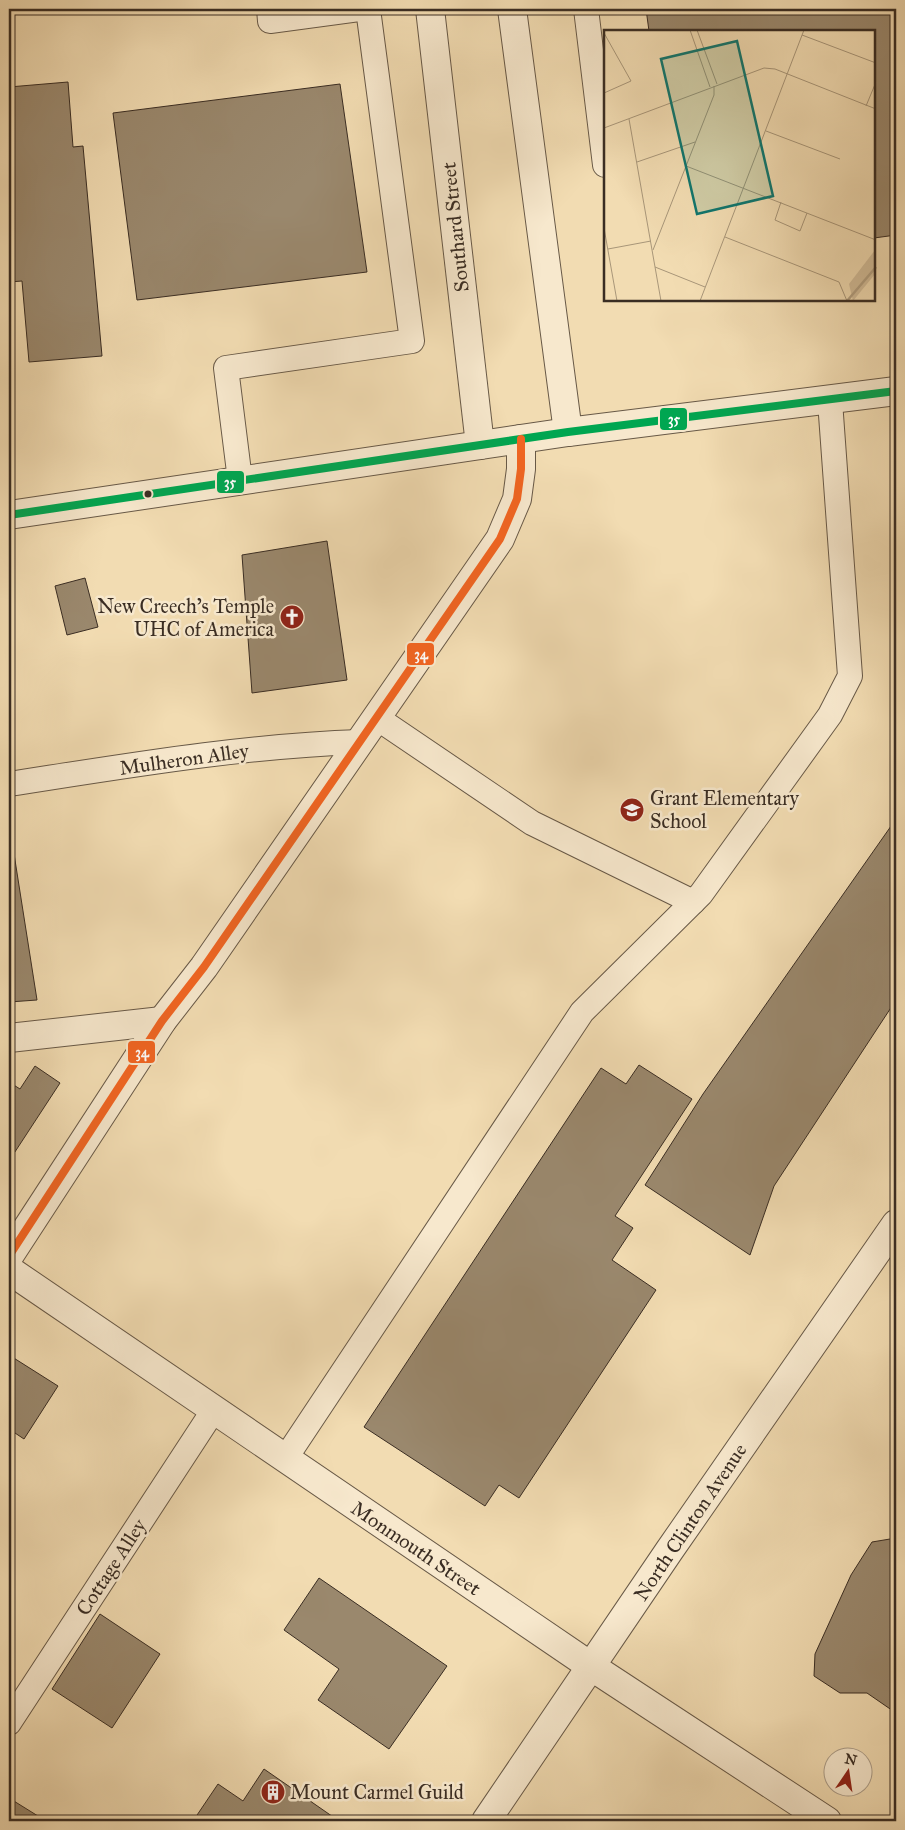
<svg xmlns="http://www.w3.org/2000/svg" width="905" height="1830" font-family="'IM FELL Great Primer',serif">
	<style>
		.building { fill: #9a886d; stroke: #3a2d23 }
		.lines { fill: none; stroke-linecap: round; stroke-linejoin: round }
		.service-casing { stroke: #685947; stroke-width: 26 }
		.minor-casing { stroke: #685947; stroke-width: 30 }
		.tertiary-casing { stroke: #685947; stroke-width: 30 }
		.service { stroke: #f7e8cd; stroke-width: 24 }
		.minor { stroke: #f7e8cd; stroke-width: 28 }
		.tertiary { stroke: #f7e8cd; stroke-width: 28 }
		.bus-1-casing { stroke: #f7e8cd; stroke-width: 11 }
		.bus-2-casing { stroke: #f7e8cd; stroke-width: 11 }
		.bus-1 { stroke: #00a651; stroke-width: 8 }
		.bus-2 { stroke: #f26522; stroke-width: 8 }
		.bus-dot { fill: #3a2d23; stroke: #f7e8cd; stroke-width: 2 }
		.labels { text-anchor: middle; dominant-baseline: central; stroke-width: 5; stroke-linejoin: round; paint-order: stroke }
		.street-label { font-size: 20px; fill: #3a2d23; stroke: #f7e8cd }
		.poi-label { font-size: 20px; fill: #3a2d23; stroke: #f7e8cd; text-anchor: start }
		.inset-river { fill: none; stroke: #b3a081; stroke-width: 2.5 }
		.inset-road { fill: none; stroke: #a89679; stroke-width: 1 }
		.view { fill: #0f766e; fill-opacity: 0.15; stroke: #0f766e; stroke-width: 2.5 }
		.inset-edge { fill: none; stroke: #3a2d23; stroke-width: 2.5 }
		.line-badge { stroke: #f7e8cd; stroke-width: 2 }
		.badge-label { font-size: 14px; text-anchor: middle; font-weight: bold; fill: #fff }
	</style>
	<rect width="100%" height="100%" fill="#f2dcb2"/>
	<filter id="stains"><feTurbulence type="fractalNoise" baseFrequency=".004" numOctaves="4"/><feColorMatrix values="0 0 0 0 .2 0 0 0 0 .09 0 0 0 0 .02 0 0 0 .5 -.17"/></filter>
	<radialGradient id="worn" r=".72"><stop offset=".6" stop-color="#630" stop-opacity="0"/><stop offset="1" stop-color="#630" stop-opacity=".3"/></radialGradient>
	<g class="building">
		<polygon points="646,9 896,9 896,235 874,238 874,31 649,31"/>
		<polygon points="68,82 73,147 83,146 102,356 29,362 22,281 9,282 9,87"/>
		<polygon points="340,84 367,272 137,300 113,113"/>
		<polygon points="327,541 347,680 252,693 242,555"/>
		<polygon points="85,578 98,627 67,635 55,586"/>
		<polygon points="896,819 896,1000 774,1186 750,1255 645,1185 703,1094"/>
		<polygon points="9,822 37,1000 9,1002"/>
		<polygon points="639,1065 692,1099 615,1216 633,1228 612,1260 656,1290 519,1498 499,1485 485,1506 364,1427 601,1068 626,1084"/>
		<polygon points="35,1066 60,1083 9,1161 9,1082 20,1089"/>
		<polygon points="9,1355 58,1386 24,1439 9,1429"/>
		<polygon points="896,1538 896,1713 867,1693 840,1693 814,1676 815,1654 851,1575 872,1542"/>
		<polygon points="319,1578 447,1666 389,1749 318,1700 339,1669 284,1630"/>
		<polygon points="100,1614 160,1654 112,1728 52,1689"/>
		<polygon points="264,1769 339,1821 193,1821 218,1784 243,1801"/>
		<polygon points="9,1798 46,1821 9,1821"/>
	</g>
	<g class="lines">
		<defs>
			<g id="service">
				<polyline points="269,9 270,21 359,9"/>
				<polyline points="586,9 605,165"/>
				<polyline points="240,480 226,368 412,341 368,9"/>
				<polyline points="377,718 532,823 693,902"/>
				<path d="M9,784c117,-18 233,-38 351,-42"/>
				<polyline points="285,1459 582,1012 701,894 830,715 850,676 830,401"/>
				<polyline points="9,1723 213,1411"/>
			</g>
			<g id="minor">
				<polyline points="9,1038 162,1021"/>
				<polyline points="9,1256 162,1021 204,967 500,539 517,499 521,469 521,439"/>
				<polyline points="9,1270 592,1667 827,1821"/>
			</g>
			<g id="tertiary">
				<polyline points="430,9 480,445"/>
				<polyline points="512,9 568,432"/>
				<polyline points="9,515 568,432 896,391"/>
				<polyline points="486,1821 669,1551 896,1224"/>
			</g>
		</defs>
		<use href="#service" class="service-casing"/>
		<use href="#minor" class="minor-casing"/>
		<use href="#tertiary" class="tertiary-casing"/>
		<use href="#service" class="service"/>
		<use href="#minor" class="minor"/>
		<use href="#tertiary" class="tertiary"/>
		<defs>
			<polyline id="bus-1" points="9,515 568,432 896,391"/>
			<polyline id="bus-2" points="9,1256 162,1021 204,967 500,539 517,499 521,469 521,439"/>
		</defs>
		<use href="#bus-1" class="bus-1-casing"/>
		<use href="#bus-2" class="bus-2-casing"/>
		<use href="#bus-1" class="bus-1"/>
		<use href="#bus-2" class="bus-2"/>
	</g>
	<defs>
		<symbol id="church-disc" viewBox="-11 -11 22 22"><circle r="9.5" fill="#8f2418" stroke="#f7e8cd"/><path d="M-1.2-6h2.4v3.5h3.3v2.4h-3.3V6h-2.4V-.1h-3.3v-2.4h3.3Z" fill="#fff"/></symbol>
		<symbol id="school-disc" viewBox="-11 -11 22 22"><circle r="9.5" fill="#8f2418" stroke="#f7e8cd"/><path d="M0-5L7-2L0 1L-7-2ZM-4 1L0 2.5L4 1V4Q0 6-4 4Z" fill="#fff"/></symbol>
		<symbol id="building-disc" viewBox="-11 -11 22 22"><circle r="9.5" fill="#8f2418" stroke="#f7e8cd"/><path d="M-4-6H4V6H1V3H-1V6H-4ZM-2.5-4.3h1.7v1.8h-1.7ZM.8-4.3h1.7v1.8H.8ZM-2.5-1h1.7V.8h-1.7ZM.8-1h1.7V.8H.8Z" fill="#fff"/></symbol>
	</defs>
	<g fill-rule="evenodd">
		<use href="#church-disc" x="278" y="603" width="28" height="28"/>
		<use href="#school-disc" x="618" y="796" width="28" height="28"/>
		<use href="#building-disc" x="259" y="1778" width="28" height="28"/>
	</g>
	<circle class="bus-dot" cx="148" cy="494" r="4.5"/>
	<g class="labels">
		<g class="street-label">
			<text transform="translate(455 227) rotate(-96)">Southard Street</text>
			<text transform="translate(184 759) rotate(-8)">Mulheron Alley</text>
			<text transform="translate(690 1522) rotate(-56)">North Clinton Avenue</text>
			<text transform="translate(416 1548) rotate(34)">Monmouth Street</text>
			<text transform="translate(111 1567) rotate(-57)">Cottage Alley</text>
		</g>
		<g class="poi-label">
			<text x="274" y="606" text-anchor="end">New Creech's Temple<tspan x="274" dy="23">UHC of America</tspan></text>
			<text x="650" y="798">Grant Elementary<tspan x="650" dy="23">School</tspan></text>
			<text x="290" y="1792">Mount Carmel Guild</text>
		</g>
	</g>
	<g transform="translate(604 30)">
		<rect width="271" height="271" fill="#f2dcb2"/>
		<path d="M271,220v24l-22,27 -4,-17z" fill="#d3be9a"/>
		<path class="inset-river" d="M243,271l29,-34"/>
		<path class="inset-road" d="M86,0l20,57M93,0l20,54M0,3l27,48 -27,12M198,5l74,28M262,76l10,-24M25,89l32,182M0,98l160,-60 11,1 101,40M162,101l74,28M33,132l58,-20M82,136l190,74M177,172l-6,18 25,11 7,-18M0,198l13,73M121,207l114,45 8,19M4,219l43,-8M49,220l61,-155v-9M51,237l50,20M96,271l104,-271"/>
		<path class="view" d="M133,11l36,155 -76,18 -36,-155z"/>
		<rect width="271" height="271" class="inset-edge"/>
	</g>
	<g class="line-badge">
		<rect x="659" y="407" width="29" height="24" rx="5" fill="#00a651"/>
		<rect x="216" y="470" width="29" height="24" rx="5" fill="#00a651"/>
		<rect x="406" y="642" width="29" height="24" rx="5" fill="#f26522"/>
		<rect x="127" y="1040" width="29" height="24" rx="5" fill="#f26522"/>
	</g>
	<g class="badge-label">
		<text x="674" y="424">35</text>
		<text x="230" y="487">35</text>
		<text x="421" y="659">34</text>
		<text x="142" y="1057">34</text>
	</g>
	<rect width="905" height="1830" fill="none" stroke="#f2dcb2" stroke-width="30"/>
	<rect x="10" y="10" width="885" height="1810" fill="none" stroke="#3a2d23" stroke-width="2.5"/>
	<rect x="15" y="15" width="875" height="1800" fill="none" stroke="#3a2d23"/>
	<g transform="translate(848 1772) rotate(13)"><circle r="24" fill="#f7e8cd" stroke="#ab9d89"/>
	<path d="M0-4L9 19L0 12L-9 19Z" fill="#8f2418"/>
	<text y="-8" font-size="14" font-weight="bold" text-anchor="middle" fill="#3a2d23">N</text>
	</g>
	<rect width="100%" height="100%" filter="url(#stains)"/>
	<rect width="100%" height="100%" fill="url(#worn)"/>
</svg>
